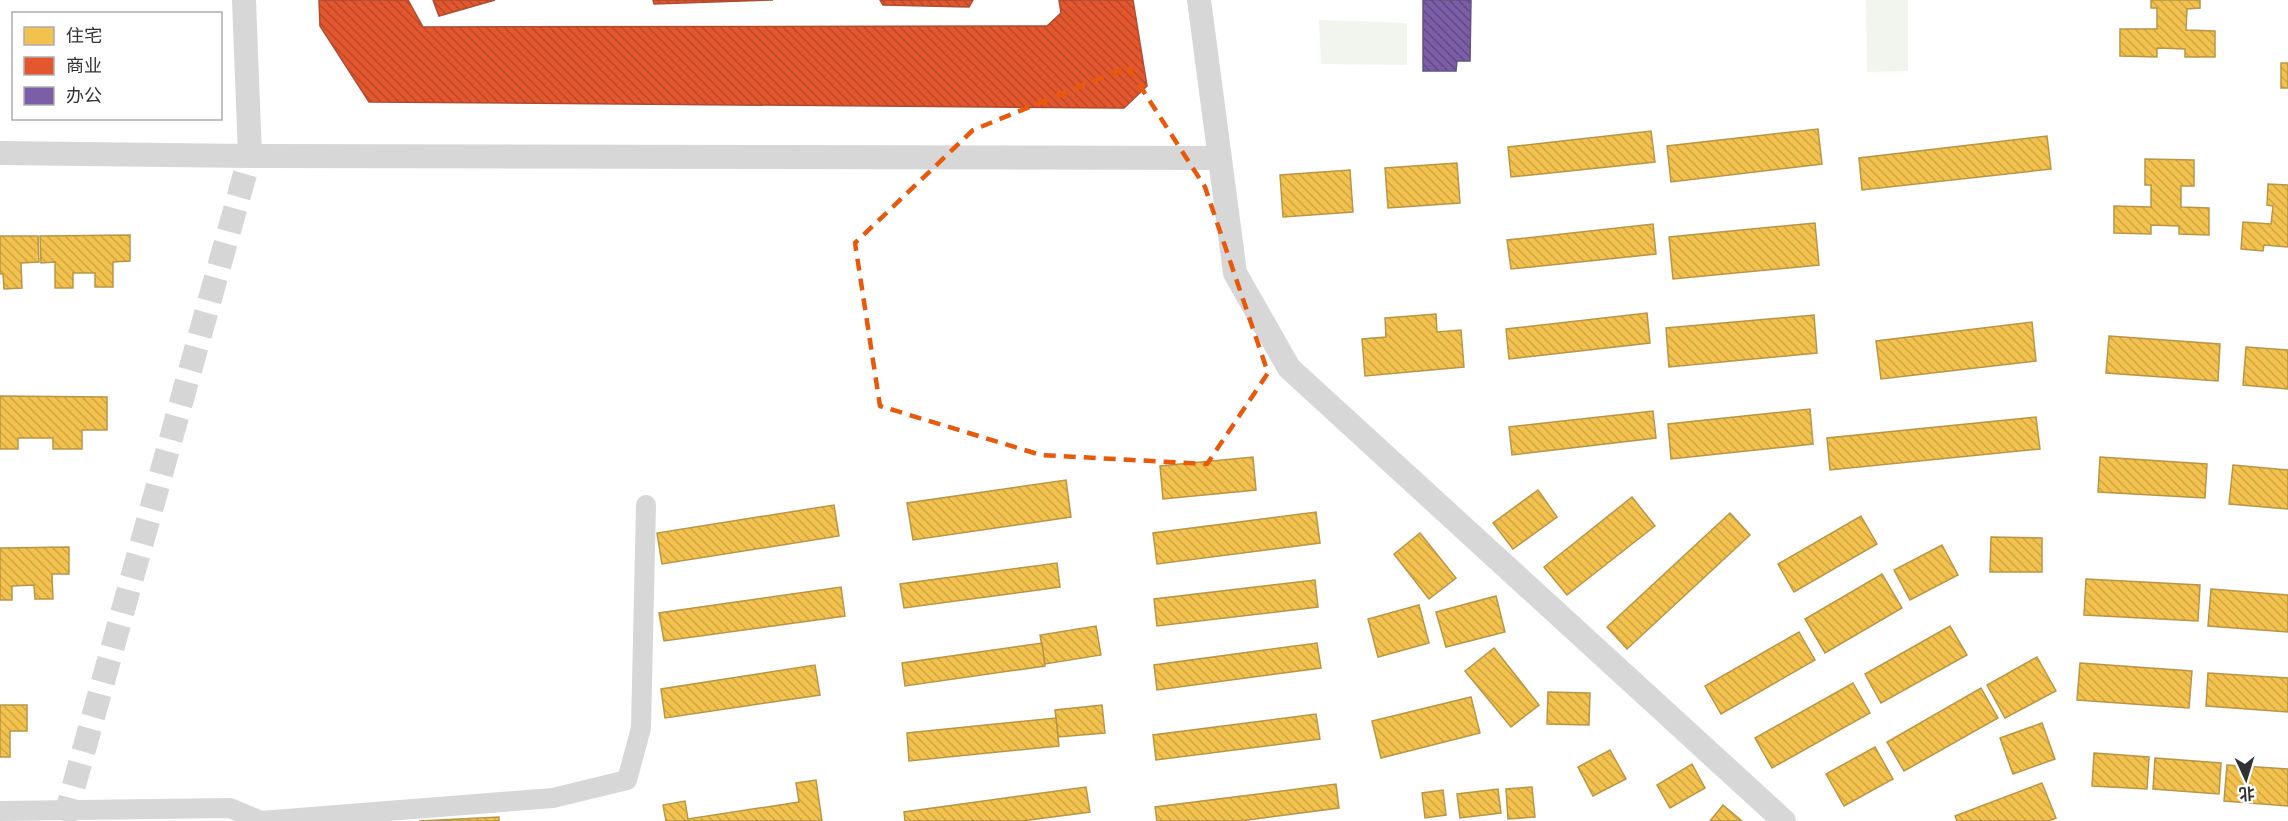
<svg xmlns="http://www.w3.org/2000/svg" width="2288" height="821" font-family="'Exo 2','Noto Sans SC',sans-serif">
	<style>
		.garden { fill: #f1f5ed }
		.homes { fill: url(#homes-back-hatch); stroke: #b99646; stroke-width: 1.5 }
		.shops { fill: url(#shops-back-hatch); stroke: #af4c30; stroke-width: 1.5 }
		.offices { fill: url(#offices-back-hatch); stroke: #655184; stroke-width: 1.5 }
		.lines { fill: none; stroke-linecap: round; stroke-linejoin: round }
		.tertiary-tunnel { stroke: #d6d6d6; stroke-width: 24; stroke-dasharray: 24 12; stroke-linecap: butt }
		.minor { stroke: #d7d7d7; stroke-width: 20 }
		.tertiary { stroke: #d7d7d7; stroke-width: 24 }
		.marked { fill: none; stroke: #e8590c; stroke-width: 4.5; stroke-dasharray: 12 8; stroke-linejoin: round }
	</style>
	<defs>
		<pattern id="homes-back-hatch" width="6" height="6" patternUnits="userSpaceOnUse" patternTransform="scale(1.5)"><rect width="6" height="6" fill="#f2c14e"/><path d="M-1 5l2 2M0 0l6 6M5-1l2 2" fill="none" stroke="#d0a645"/></pattern>
		<pattern id="shops-back-hatch" width="6" height="6" patternUnits="userSpaceOnUse" patternTransform="scale(1.5)"><rect width="6" height="6" fill="#e4572e"/><path d="M-1 5l2 2M0 0l6 6M5-1l2 2" fill="none" stroke="#b94928"/></pattern>
		<pattern id="offices-back-hatch" width="6" height="6" patternUnits="userSpaceOnUse" patternTransform="scale(1.5)"><rect width="6" height="6" fill="#7b5ea7"/><path d="M-1 5l2 2M0 0l6 6M5-1l2 2" fill="none" stroke="#604a81"/></pattern>
	</defs>
	<rect width="100%" height="100%" fill="#fff"/>
	<g class="garden">
		<polygon points="1866,0 1908,0 1908,71 1867,72"/>
		<polygon points="1319,20 1407,23 1407,65 1321,64"/>
	</g>
	<g class="homes">
		<polygon points="2151,0 2200,0 2200,8 2187,9 2186,30 2215,31 2215,57 2185,57 2185,49 2157,48 2157,57 2120,56 2120,29 2157,29 2157,8 2151,8"/>
		<rect x="2281" y="63" width="7" height="25"/>
		<polygon points="1818,129 1822,164 1671,182 1667,146"/>
		<polygon points="1651,131 1655,162 1511,177 1508,147"/>
		<polygon points="2047,136 2051,169 1862,190 1859,158"/>
		<polygon points="2145,159 2194,160 2194,186 2181,186 2181,207 2209,208 2209,235 2179,234 2179,226 2151,225 2151,234 2114,233 2114,206 2151,207 2151,185 2145,185"/>
		<polygon points="1457,163 1460,203 1388,208 1385,168"/>
		<polygon points="1350,170 1353,212 1283,217 1280,175"/>
		<polygon points="2268,184 2288,185 2288,247 2264,245 2263,251 2241,249 2243,222 2271,224 2273,206 2267,205"/>
		<polygon points="1815,223 1819,265 1673,279 1669,237"/>
		<polygon points="1653,224 1656,254 1511,269 1507,240"/>
		<polygon points="130,235 130,261 113,262 113,287 95,287 95,273 73,273 73,288 55,288 55,262 41,263 40,236"/>
		<polygon points="0,236 38,236 39,262 21,263 22,288 4,289 3,274 0,274"/>
		<polygon points="1647,313 1650,343 1509,359 1506,329"/>
		<polygon points="1436,314 1437,332 1461,330 1464,367 1365,376 1362,339 1386,337 1385,318"/>
		<polygon points="1814,315 1817,353 1669,367 1666,328"/>
		<polygon points="2032,322 2036,361 1881,379 1876,341"/>
		<polygon points="2109,336 2220,344 2218,381 2106,373"/>
		<polygon points="2246,347 2288,350 2288,389 2243,385"/>
		<polygon points="0,396 107,397 107,430 82,430 82,449 53,449 53,438 18,438 18,449 0,449"/>
		<polygon points="1810,409 1813,444 1671,459 1668,424"/>
		<polygon points="1653,411 1656,438 1512,455 1509,427"/>
		<polygon points="2036,417 2040,449 1830,470 1827,438"/>
		<polygon points="1253,457 1256,490 1163,499 1160,466"/>
		<polygon points="2100,457 2207,464 2205,498 2098,492"/>
		<polygon points="2233,465 2288,470 2288,509 2229,504"/>
		<polygon points="1066,480 1071,517 913,540 907,503"/>
		<polygon points="1538,490 1557,517 1513,549 1493,523"/>
		<polygon points="1632,497 1655,526 1567,595 1544,567"/>
		<polygon points="834,505 839,536 662,564 657,533"/>
		<polygon points="1316,512 1320,543 1157,564 1153,533"/>
		<polygon points="1730,513 1750,535 1627,649 1607,627"/>
		<polygon points="1861,516 1877,544 1794,592 1778,564"/>
		<polygon points="1420,533 1456,578 1429,599 1394,554"/>
		<polygon points="1991,537 2042,538 2042,572 1990,572"/>
		<polygon points="1942,545 1958,575 1910,600 1894,570"/>
		<polygon points="69,547 69,574 52,574 53,599 35,599 34,585 12,586 12,600 0,600 0,548"/>
		<polygon points="1057,563 1060,587 904,608 900,584"/>
		<polygon points="1882,574 1902,608 1825,653 1805,619"/>
		<polygon points="2086,579 2200,585 2198,621 2084,615"/>
		<polygon points="1315,580 1318,607 1157,626 1154,599"/>
		<polygon points="841,587 845,616 664,641 659,613"/>
		<polygon points="2211,589 2288,595 2288,632 2208,626"/>
		<polygon points="1496,596 1505,632 1446,647 1436,612"/>
		<polygon points="1419,605 1429,643 1378,657 1368,619"/>
		<polygon points="1096,626 1101,655 1045,664 1040,635"/>
		<polygon points="1950,626 1967,655 1881,703 1865,674"/>
		<polygon points="1799,632 1815,660 1721,714 1705,686"/>
		<polygon points="1042,643 1045,666 905,686 902,663"/>
		<polygon points="1317,643 1321,668 1157,690 1154,665"/>
		<polygon points="1494,648 1539,705 1511,727 1465,671"/>
		<polygon points="2037,657 2056,691 2005,718 1987,685"/>
		<polygon points="2080,663 2192,671 2189,708 2077,700"/>
		<polygon points="815,665 820,695 665,718 661,689"/>
		<polygon points="2208,673 2288,678 2288,712 2206,706"/>
		<polygon points="1853,683 1870,713 1772,768 1755,738"/>
		<polygon points="1981,688 1998,718 1904,771 1887,742"/>
		<polygon points="1548,692 1590,693 1589,725 1547,724"/>
		<polygon points="1471,697 1480,733 1381,758 1372,721"/>
		<polygon points="0,705 27,705 27,731 10,731 10,757 0,757"/>
		<polygon points="1102,705 1105,733 1058,737 1055,710"/>
		<polygon points="1316,714 1320,739 1156,760 1153,735"/>
		<polygon points="1056,718 1059,746 909,761 907,733"/>
		<polygon points="2042,723 2055,759 2013,774 2000,738"/>
		<polygon points="1875,747 1893,779 1844,806 1826,774"/>
		<polygon points="1610,750 1626,779 1593,796 1578,767"/>
		<polygon points="2094,753 2149,757 2147,789 2092,786"/>
		<polygon points="2155,758 2221,763 2219,794 2153,789"/>
		<polygon points="1692,764 1705,788 1670,808 1657,785"/>
		<polygon points="2227,765 2288,769 2288,806 2224,801"/>
		<polygon points="816,780 822,821 666,821 663,805 685,801 688,819 799,802 796,783"/>
		<polygon points="2042,783 2056,818 2049,821 1957,821 1955,816"/>
		<polygon points="1336,784 1339,808 1240,821 1157,821 1155,807"/>
		<polygon points="1086,787 1090,812 1022,821 905,821 904,812"/>
		<polygon points="1532,787 1535,817 1508,819 1506,789"/>
		<polygon points="1498,789 1501,813 1460,818 1457,794"/>
		<polygon points="1443,790 1446,815 1425,818 1422,793"/>
		<polygon points="1723,805 1742,821 1710,821"/>
		<polygon points="499,817 499,821 419,821"/>
	</g>
	<g class="shops">
		<polygon points="319,0 408,0 423,27 1047,26 1061,13 1059,0 1133,0 1147,86 1124,108 369,102 320,26"/>
		<polygon points="433,0 495,0 439,16"/>
		<polygon points="653,0 773,0 654,4"/>
		<polygon points="880,0 973,0 969,7 883,5"/>
	</g>
	<polygon class="offices" points="1423,0 1471,0 1470,61 1457,61 1456,71 1423,71"/>
	<g class="lines">
		<polyline class="tertiary-tunnel" points="64,821 250,156"/>
		<g class="minor">
			<polyline points="0,811 230,808 261,821"/>
			<polyline points="261,821 553,798 627,780 641,728 646,505"/>
		</g>
		<g class="tertiary">
			<polyline points="244,0 250,156"/>
			<polyline points="1199,0 1235,273 1289,368 1784,821"/>
			<polyline points="0,153 250,156 1219,158"/>
		</g>
	</g>
	<path class="marked" d="M1128,67l77,120 63,186 -61,91 -166,-9 -161,-49 -25,-163 118,-113z"/>
	<rect x="12" y="12" width="210" height="108" fill="#ffffff" stroke="#adadad" stroke-width="1.5"/>
	<rect x="24" y="27" width="30" height="18" fill="#f2c14e" stroke="#adadad" stroke-width="1.5"/>
	<text x="66" y="42" font-size="18" fill="#333333">住宅</text>
	<rect x="24" y="57" width="30" height="18" fill="#e4572e" stroke="#adadad" stroke-width="1.5"/>
	<text x="66" y="72" font-size="18" fill="#333333">商业</text>
	<rect x="24" y="87" width="30" height="18" fill="#7b5ea7" stroke="#adadad" stroke-width="1.5"/>
	<text x="66" y="102" font-size="18" fill="#333333">办公</text>
	<g transform="translate(2246 779) rotate(176)" stroke="#ffffff" stroke-width="4.5" paint-order="stroke">
	<path d="M0-4.5L10 22L0 15L-10 22Z" fill="#333333"/>
	<text y="-9" font-size="16" font-weight="bold" text-anchor="middle" fill="#333333">北</text>
	</g>
</svg>
